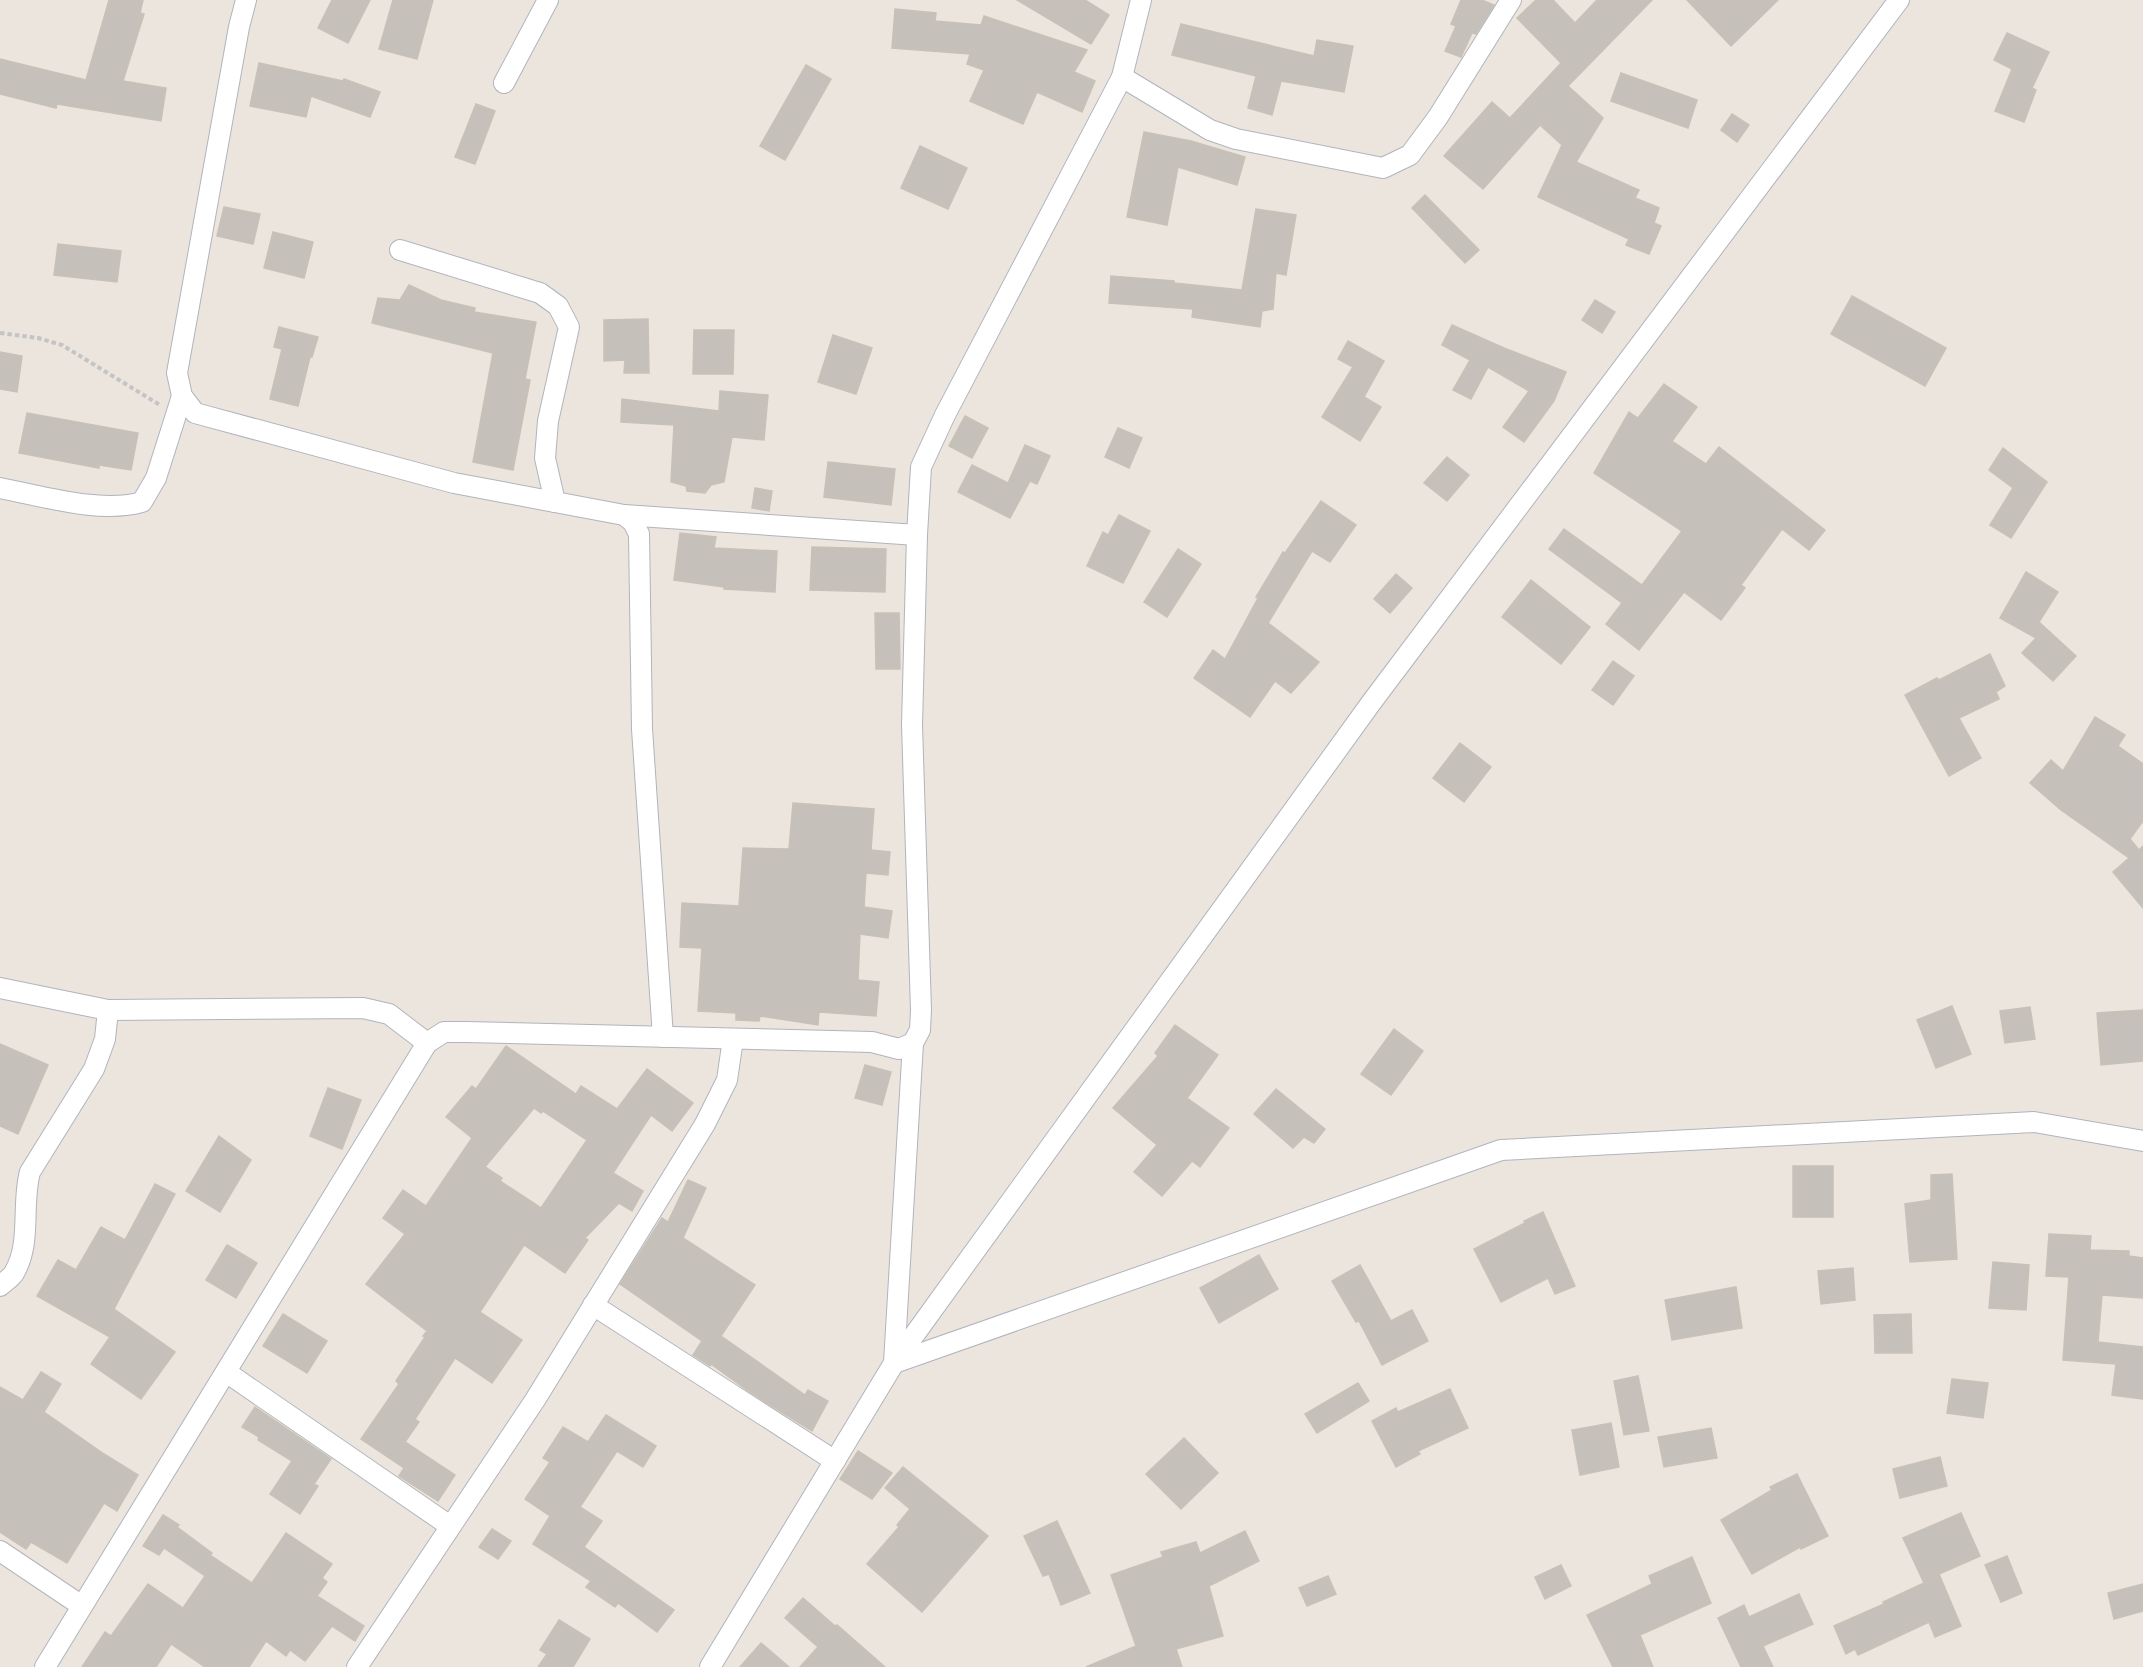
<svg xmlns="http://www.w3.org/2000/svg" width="2143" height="1667" font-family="Karla,sans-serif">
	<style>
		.building { fill: #c5c0b9; stroke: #c7c1b7; stroke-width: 1.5; fill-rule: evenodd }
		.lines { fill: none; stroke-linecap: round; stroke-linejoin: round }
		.minor-casing { stroke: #b1b4be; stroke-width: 22 }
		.path { stroke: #c4c4c4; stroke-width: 4; stroke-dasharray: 4.5 3; stroke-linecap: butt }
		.minor { stroke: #fff; stroke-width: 20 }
	</style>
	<rect width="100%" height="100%" fill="#ece5dd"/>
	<g class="building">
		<polygon points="109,0 143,0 140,13 144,14 123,81 166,88 161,121 57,104 56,108 0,94 0,59 86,80"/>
		<polygon points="332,0 370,0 348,43 318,28"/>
		<polygon points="393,0 433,0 417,59 379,49"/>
		<polygon points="1017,0 1085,0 1109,15 1091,44"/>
		<polygon points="1461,0 1482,0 1494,5 1476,34 1472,33 1461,57 1445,51 1456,26 1451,24"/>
		<polygon points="1536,0 1553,0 1575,23 1597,0 1652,0 1568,86 1603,118 1576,162 1639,190 1635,198 1659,208 1654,223 1661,226 1649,254 1626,245 1629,239 1538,197 1562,145 1540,125 1483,189 1444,156 1492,102 1510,118 1561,63 1517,18"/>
		<polygon points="1687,0 1778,0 1731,46"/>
		<polygon points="895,9 936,13 935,21 981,25 984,16 1087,50 1074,72 1095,81 1082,112 1037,92 1023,124 970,101 984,70 967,64 970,54 892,48"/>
		<polygon points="1181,24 1314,56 1317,40 1353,46 1344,92 1281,81 1272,115 1248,108 1256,76 1172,55"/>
		<polygon points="2007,33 2049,52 2032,88 2036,90 2024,122 1995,111 2012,69 1994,60"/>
		<polygon points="259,63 343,81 344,79 380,92 370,117 311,96 306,117 250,106"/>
		<polygon points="806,65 831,79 785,160 760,146"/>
		<polygon points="1621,73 1697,100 1688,128 1611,101"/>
		<polygon points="476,104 495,111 475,164 455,157"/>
		<polygon points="1732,114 1749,125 1737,142 1721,130"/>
		<polygon points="1144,132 1191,141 1245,157 1237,185 1178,167 1167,225 1127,217"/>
		<polygon points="920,146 967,168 948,209 901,188"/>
		<polygon points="1425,195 1479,250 1465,263 1412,208"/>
		<polygon points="224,207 260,214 253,244 217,236"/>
		<polygon points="1256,209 1296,215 1286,275 1276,273 1273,309 1262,311 1260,327 1192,317 1193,309 1109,303 1111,276 1174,281 1174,283 1242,290"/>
		<polygon points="273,232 313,242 304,278 264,268"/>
		<polygon points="58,244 121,251 117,282 54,275"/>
		<polygon points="409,285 441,300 475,308 474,312 536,322 525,379 530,380 513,470 473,462 493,353 372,323 378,298 400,300"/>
		<polygon points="1852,296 1946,348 1925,386 1831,334"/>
		<polygon points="1595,300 1615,312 1602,333 1582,320"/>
		<polygon points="648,319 649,373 624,373 625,360 604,361 604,320"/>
		<polygon points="1452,325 1504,348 1566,372 1554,401 1524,442 1503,427 1529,391 1488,367 1471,399 1453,390 1470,360 1442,345"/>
		<polygon points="279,327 318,337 312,357 310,357 298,406 270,399 282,349 274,347"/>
		<polygon points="694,330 734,330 733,374 693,374"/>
		<polygon points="833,335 872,348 856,394 818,382"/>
		<polygon points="1348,341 1384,361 1364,397 1381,407 1360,441 1322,417 1353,367 1338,359"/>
		<polygon points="0,352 22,356 17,392 0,389"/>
		<polygon points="1664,384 1697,407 1672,441 1706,464 1719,447 1825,530 1809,550 1782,529 1741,585 1745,588 1721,620 1684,592 1639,650 1606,624 1622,603 1549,549 1564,529 1642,585 1682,531 1594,473 1629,412 1638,418"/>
		<polygon points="720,391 768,395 764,440 732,437 724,482 711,485 705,493 687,491 686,486 671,482 674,425 621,422 622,399 719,411"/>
		<polygon points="27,413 138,433 131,470 99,465 99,468 19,453"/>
		<polygon points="965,416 988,428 972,458 949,446"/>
		<polygon points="1118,428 1142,438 1129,468 1105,457"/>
		<polygon points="1025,445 1050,456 1037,484 1030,481 1010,518 958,492 972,465 1008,483"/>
		<polygon points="2003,448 2047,482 2011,538 1990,525 2013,488 1989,470"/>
		<polygon points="1447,457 1469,475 1447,501 1424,483"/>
		<polygon points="828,462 895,469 891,505 824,497"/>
		<polygon points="755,488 772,491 769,511 752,508"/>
		<polygon points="1321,501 1356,525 1330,562 1312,551 1268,623 1319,662 1291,693 1275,681 1250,717 1194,678 1213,650 1225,659 1258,598 1256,597 1283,552 1285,553"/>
		<polygon points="1119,515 1150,531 1123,583 1087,566 1103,532 1108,535"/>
		<polygon points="680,533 716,537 714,548 777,551 775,592 724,589 724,587 674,580"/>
		<polygon points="812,547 886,549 885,592 810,590"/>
		<polygon points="1178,549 1201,564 1167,617 1144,602"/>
		<polygon points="2026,572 2058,592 2039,622 2076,656 2053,681 2022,653 2036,638 2000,618"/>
		<polygon points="1396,574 1412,588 1390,613 1374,599"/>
		<polygon points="1531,580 1590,627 1561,664 1502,617"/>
		<polygon points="875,613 899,613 900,669 876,669"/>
		<polygon points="1990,654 2005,686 1996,692 1999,699 1959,718 1981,758 1949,776 1905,695 1937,678 1939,680"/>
		<polygon points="1613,661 1634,676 1613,705 1592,690"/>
		<polygon points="2095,717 2125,735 2118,746 2143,764 2143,821 2130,839 2139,850 2143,846 2143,908 2113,872 2129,858 2061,810 2030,783 2051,760 2063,771"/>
		<polygon points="1460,743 1491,767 1464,802 1433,778"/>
		<polygon points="793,803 874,809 871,850 890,852 888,875 866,873 864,907 892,911 888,938 860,934 858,980 879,982 876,1016 819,1012 818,1025 760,1016 759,1021 736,1020 736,1013 698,1011 702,948 680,947 682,903 739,906 743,848 789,849"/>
		<polygon points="1952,1006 1971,1054 1936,1068 1917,1020"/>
		<polygon points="2030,1007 2035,1039 2005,1043 2000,1011"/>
		<polygon points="2143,1010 2143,1061 2101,1065 2097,1013"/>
		<polygon points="1175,1025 1218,1055 1187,1098 1229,1128 1200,1167 1192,1161 1162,1196 1134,1172 1157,1145 1113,1108 1158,1056 1155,1053"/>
		<polygon points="1394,1029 1423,1051 1391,1095 1361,1074"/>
		<polygon points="0,1044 48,1065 18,1134 0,1126"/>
		<path d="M506,1046l70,48 5,-8 36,23 30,-40 46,34 -21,28 -21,-16 -38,58 30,18 -11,20 -13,-8 -34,35 3,2 -23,33 -41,-28 -44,67 42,28 -30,43 -37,-25 -40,61 4,3 -14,20 50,33 -17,26 -39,-25 5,-8 -43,-29 38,-55 -3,-3 29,-44 -2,-1 4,-5 -61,-47 39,-50 -22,-16 20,-28 23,16 46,-68 -26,-21 26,-31 4,3zM534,1108l7,5 2,-2 44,29 -46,68 -41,-27 2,-3 -17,-11z"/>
		<polygon points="865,1065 891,1072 882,1105 855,1098"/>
		<polygon points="328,1088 361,1100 342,1149 310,1136"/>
		<polygon points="1276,1089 1325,1129 1314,1143 1304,1137 1293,1148 1254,1114"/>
		<polygon points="219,1136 251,1160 220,1212 186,1191"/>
		<rect x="1793" y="1166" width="40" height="51"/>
		<polygon points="1952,1174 1957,1259 1910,1262 1905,1204 1931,1200 1931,1175"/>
		<polygon points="688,1180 706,1188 683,1238 755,1285 721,1336 805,1395 808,1390 828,1401 812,1431 748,1391 711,1364 710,1366 693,1355 702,1341 620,1284 662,1218 668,1222"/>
		<polygon points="155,1184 175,1194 114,1309 175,1352 141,1399 91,1364 110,1337 37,1296 58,1260 76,1270 101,1227 125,1240"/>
		<polygon points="1543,1212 1575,1286 1555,1294 1548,1278 1501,1302 1474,1249 1525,1223 1524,1221"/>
		<polygon points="2049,1234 2091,1236 2090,1250 2129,1251 2129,1256 2143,1258 2143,1298 2102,1295 2098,1342 2143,1347 2143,1399 2112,1395 2116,1364 2063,1360 2069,1277 2046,1276"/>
		<polygon points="227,1245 257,1263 236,1298 206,1280"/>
		<polygon points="1259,1255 1278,1289 1219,1323 1200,1288"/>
		<polygon points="1993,1262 2029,1265 2026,1310 1989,1308"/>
		<polygon points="1360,1265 1391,1321 1412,1310 1428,1341 1382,1365 1359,1321 1356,1322 1332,1281"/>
		<polygon points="1853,1268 1855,1300 1821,1304 1818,1271"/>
		<polygon points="1736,1287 1742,1328 1672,1340 1665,1300"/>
		<polygon points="283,1314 327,1341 307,1373 263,1346"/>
		<polygon points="1911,1314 1912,1353 1875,1353 1874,1315"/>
		<polygon points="41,1372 61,1384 44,1412 104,1454 138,1475 117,1511 104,1503 67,1563 31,1542 26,1549 0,1532 0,1387 23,1400"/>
		<polygon points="1638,1376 1649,1431 1624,1435 1614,1381"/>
		<polygon points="1952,1379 1988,1383 1983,1418 1947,1413"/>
		<polygon points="1358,1383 1369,1401 1317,1433 1305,1414"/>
		<polygon points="1450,1389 1468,1428 1418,1451 1420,1454 1396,1467 1372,1421 1396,1408 1398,1412"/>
		<polygon points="255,1407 331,1459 314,1484 318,1486 300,1514 270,1494 292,1461 258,1440 259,1437 242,1427"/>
		<polygon points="606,1415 656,1446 643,1467 617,1451 580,1507 602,1521 584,1547 674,1610 657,1632 618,1603 615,1607 586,1587 591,1581 533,1544 550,1516 525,1499 550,1462 543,1458 563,1427 588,1442"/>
		<polygon points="1611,1423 1619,1467 1580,1475 1572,1430"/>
		<polygon points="1711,1428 1717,1458 1664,1467 1658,1437"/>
		<polygon points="1184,1438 1218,1473 1181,1509 1146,1474"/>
		<polygon points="858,1451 892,1473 872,1499 840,1479"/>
		<polygon points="1940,1457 1947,1486 1900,1498 1893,1469"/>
		<polygon points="903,1467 988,1536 922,1612 867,1564 899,1527 897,1525 910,1509 885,1488"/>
		<polygon points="1797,1474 1828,1536 1801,1549 1800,1547 1752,1574 1721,1520 1772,1490 1770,1487"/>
		<polygon points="1961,1513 1980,1556 1939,1574 1961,1626 1935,1637 1929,1622 1858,1655 1855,1649 1846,1654 1834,1626 1884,1604 1883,1602 1924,1583 1903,1538"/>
		<polygon points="163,1515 179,1525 177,1527 212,1553 210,1555 252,1583 286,1533 332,1564 322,1578 327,1582 317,1596 364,1626 355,1641 332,1626 305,1661 290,1650 286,1656 266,1641 249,1667 205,1667 171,1644 156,1667 82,1667 105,1632 111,1636 148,1584 183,1608 205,1576 164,1548 159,1555 143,1546"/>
		<polygon points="1057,1521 1090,1593 1061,1605 1049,1574 1043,1576 1024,1536"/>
		<polygon points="492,1529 511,1541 498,1559 479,1547"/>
		<polygon points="1245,1531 1259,1561 1209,1586 1223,1636 1176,1649 1182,1667 1086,1667 1136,1646 1111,1575 1163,1557 1161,1552 1196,1542 1200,1553"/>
		<polygon points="2007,1556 2022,1593 2001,1602 1985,1565"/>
		<polygon points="1692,1557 1711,1603 1640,1635 1653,1667 1613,1667 1587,1615 1652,1584 1649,1576"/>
		<polygon points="1561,1565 1571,1586 1545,1599 1535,1577"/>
		<polygon points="1328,1576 1336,1594 1307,1606 1299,1588"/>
		<polygon points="2143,1584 2143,1611 2114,1619 2108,1593"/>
		<polygon points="1799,1594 1813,1624 1763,1646 1773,1667 1741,1667 1718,1618 1744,1605 1749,1617"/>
		<polygon points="803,1598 835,1626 837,1625 885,1667 800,1667 818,1647 785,1618"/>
		<polygon points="559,1620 590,1639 573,1667 538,1667 547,1654 540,1650"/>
		<polygon points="761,1643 789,1667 740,1667"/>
	</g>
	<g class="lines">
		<defs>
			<g id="minor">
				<polyline points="246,0 239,27 177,373 182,396 195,413 454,483 624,515 633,522 639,534 642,729 663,1037"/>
				<polyline points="1122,77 1210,130 1236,139 1383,168 1410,155 1438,117 1511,0"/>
				<polyline points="504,83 548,0"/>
				<polyline points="400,250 540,293 558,306 569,327 548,421 545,458 555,502"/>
				<path d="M0,488c42,8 101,26 142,14l14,-24 26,-82"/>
				<polyline points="624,515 917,535"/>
				<polyline points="0,988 108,1010 363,1008 389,1014 427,1043"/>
				<polyline points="913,1043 894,1363 1501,1150 2034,1122 2143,1141"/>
				<path d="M0,1286c4,-4 11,-8 14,-13 18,-30 7,-68 16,-101l64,-103 11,-30 3,-29"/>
				<polyline points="593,1305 835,1461"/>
				<polyline points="226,1372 450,1526"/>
				<polyline points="0,1551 82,1606"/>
				<polyline points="45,1667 427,1043 444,1032 466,1032 872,1042 899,1049 913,1043 920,1030 921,1010 912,725 917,535 921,467 945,415 1122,77 1141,0"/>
				<polyline points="357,1667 535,1400 705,1124 727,1080 733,1039"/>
				<polyline points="710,1667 894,1363 1371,703 1899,0"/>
			</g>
		</defs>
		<use href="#minor" class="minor-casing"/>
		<polyline class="path" points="0,333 38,338 62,345 160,405"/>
		<use href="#minor" class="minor"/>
	</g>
</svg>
